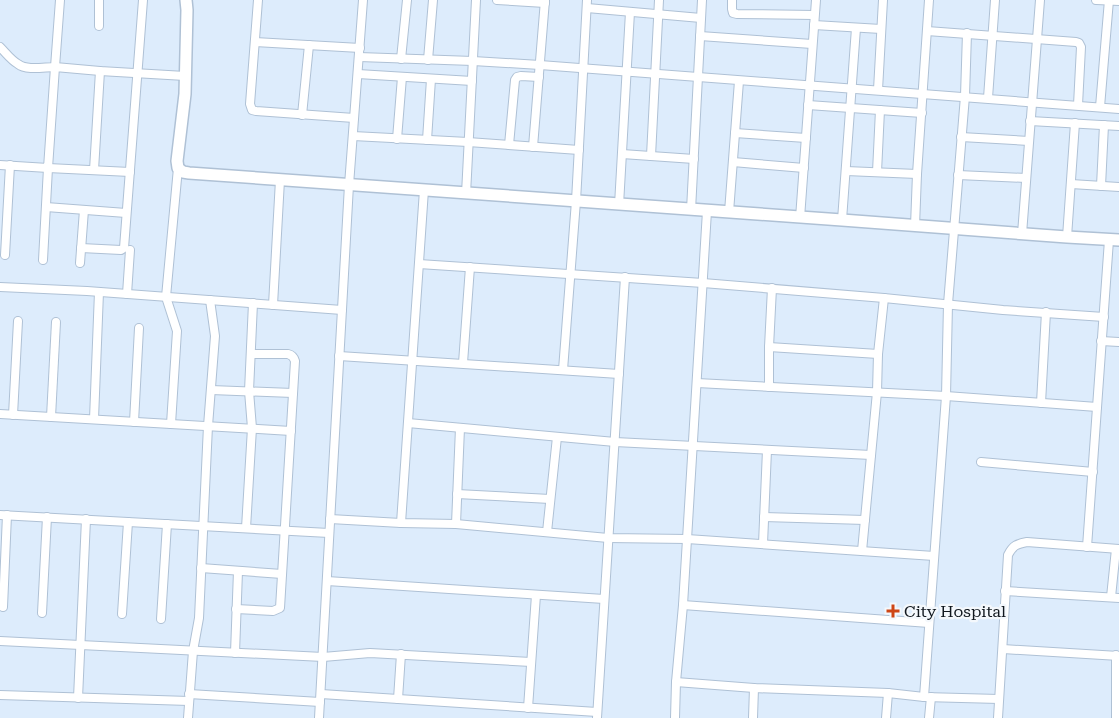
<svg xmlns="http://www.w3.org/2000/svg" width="1119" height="718" font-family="'Roboto Serif',serif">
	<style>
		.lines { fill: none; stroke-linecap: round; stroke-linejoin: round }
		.street-casing { stroke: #afc1d5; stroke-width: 10 }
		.secondary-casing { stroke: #afc1d5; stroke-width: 14 }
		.street { stroke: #fff; stroke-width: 8 }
		.secondary { stroke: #fff; stroke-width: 11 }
		.poi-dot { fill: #ce4616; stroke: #f4f8fc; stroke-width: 2 }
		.labels { text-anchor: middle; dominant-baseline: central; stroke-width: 4.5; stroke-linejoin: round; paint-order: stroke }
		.poi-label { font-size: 16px; fill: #10171e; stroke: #f4f8fc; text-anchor: start }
	</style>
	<rect width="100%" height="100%" fill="#ddecfc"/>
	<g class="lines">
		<defs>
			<g id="street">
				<polyline points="258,0 250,104 252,110 256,111 354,118"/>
				<polyline points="497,0 545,3"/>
				<polyline points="732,0 732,9 733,13 737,14 814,15"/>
				<polyline points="1096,0 1119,1"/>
				<polyline points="587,8 701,18"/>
				<polyline points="814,25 881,29"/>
				<polyline points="99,26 99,0"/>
				<polyline points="927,31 1076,42 1079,43 1081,47 1078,105"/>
				<polyline points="700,36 812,44"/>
				<polyline points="255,42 360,48"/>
				<path d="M0,47c6,6 11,13 18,17 9,7 26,3 37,3l5,-67"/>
				<polyline points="359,57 473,61 540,65 1119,109"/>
				<polyline points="401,59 407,0"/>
				<polyline points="428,60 433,0"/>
				<polyline points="358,74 472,81"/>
				<polyline points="878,90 883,0"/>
				<polyline points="988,98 995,0"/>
				<polyline points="808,105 922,113"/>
				<polyline points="1100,107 1109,0"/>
				<polyline points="302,115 309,45"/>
				<polyline points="1030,121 1119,126"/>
				<polyline points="735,133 806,138"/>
				<polyline points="353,136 468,142 579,150"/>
				<polyline points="961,137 1029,141"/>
				<polyline points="397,139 402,77"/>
				<polyline points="427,140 431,79"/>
				<polyline points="509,145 515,80 517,77 521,76 539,77"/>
				<polyline points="533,147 545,0"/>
				<polyline points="622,154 694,159"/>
				<polyline points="651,156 659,0"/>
				<polyline points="733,162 804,168"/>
				<polyline points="0,165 48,168 55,67 100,71 185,76"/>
				<polyline points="94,170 100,71"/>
				<polyline points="846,171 917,174"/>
				<polyline points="877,172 880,110"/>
				<polyline points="958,175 1026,178"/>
				<polyline points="1071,184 1119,187"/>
				<polyline points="1101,186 1104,125"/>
				<polyline points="424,190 401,523 456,524 608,538 687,539 934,556"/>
				<polyline points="466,194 476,0"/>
				<polyline points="619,205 630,12"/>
				<polyline points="46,207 126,213"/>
				<polyline points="691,210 702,0"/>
				<polyline points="729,212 739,81"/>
				<polyline points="800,218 816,0"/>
				<polyline points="842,220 856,28"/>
				<polyline points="915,226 917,174 929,0"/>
				<polyline points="1022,234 1040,0"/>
				<polyline points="1067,237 1075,123"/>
				<polyline points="81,248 121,250 124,248 143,0"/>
				<polyline points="5,255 10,165"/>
				<polyline points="43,260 48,168 130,172"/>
				<polyline points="80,263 84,210"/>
				<polyline points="419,264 703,283 884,298 1003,310 1104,317"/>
				<polyline points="0,287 87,291 342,310"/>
				<polyline points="127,294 130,250"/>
				<polyline points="273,305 280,180"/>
				<polyline points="1101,341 1119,342"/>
				<polyline points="769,347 878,354"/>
				<polyline points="339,356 619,374"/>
				<polyline points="463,363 470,267"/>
				<polyline points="563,370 576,201 587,0"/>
				<polyline points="697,383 946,396 1097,407"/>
				<polyline points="769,387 769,347 772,288"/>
				<polyline points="211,390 293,393"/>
				<polyline points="1041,403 1046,312"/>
				<polyline points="0,414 291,431"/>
				<polyline points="13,415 18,321"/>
				<polyline points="51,417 56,322"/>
				<polyline points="94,419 99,292"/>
				<polyline points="134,422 139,328"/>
				<polyline points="408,423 615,442 871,455"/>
				<polyline points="171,424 177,331 166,297 178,168"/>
				<polyline points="981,462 1093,472"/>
				<polyline points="457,494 550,499"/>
				<polyline points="0,515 329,533"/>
				<polyline points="764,517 865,520"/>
				<polyline points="330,519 401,523"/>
				<polyline points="456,524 460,428"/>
				<polyline points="246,528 252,428 249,391 253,303"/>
				<polyline points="547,532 557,437"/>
				<polyline points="763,544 767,450"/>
				<polyline points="1087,547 1109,240"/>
				<polyline points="862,551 877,392 878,354 884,298"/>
				<polyline points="201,568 282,574"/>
				<polyline points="327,581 604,599"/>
				<polyline points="1005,591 1119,598"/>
				<polyline points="1111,597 1116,549"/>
				<polyline points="683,605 929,623"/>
				<polyline points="3,607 7,515"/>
				<path d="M236,609l37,2 7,-3 15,-247c-1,-4 -3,-6 -7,-7h-37"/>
				<polyline points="42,613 47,517"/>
				<polyline points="122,614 128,522"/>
				<polyline points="161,619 167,524"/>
				<polyline points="0,641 323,657 370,653 531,662"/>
				<polyline points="1003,649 1119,656"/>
				<polyline points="235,653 238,571"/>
				<polyline points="676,682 754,688 888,693 924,697 999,699"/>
				<polyline points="189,694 320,702"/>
				<polyline points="321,694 597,712"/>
				<polyline points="0,695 189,701"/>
				<polyline points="924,697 946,396 948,304 965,96 967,33"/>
				<polyline points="78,698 86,519"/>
				<polyline points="398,699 401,654"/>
				<polyline points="528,708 536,595"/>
				<polyline points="188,718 193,651 199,618 208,426 215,336 210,300"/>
				<polyline points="319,718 349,185 363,0"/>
				<polyline points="597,718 625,277"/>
				<polyline points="675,718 676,682 683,605 707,211"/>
				<polyline points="753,718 754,688"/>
				<polyline points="886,718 888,693"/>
				<polyline points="929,718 931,697"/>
				<path d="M998,718l10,-163c5,-10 9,-11 19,-13l92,7"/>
				<polyline points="1116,718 1116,655"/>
			</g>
			<polyline id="secondary" points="186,0 187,10 185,94 177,161 178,168 183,172 189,173 842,220 1067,237 1119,240"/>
		</defs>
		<use href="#street" class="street-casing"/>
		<use href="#secondary" class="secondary-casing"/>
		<use href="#street" class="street"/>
		<use href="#secondary" class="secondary"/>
	</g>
	<path class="poi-dot" d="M890.5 603.5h5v5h5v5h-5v5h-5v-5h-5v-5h5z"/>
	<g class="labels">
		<g class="poi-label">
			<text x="904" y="611">City Hospital</text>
		</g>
	</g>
</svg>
